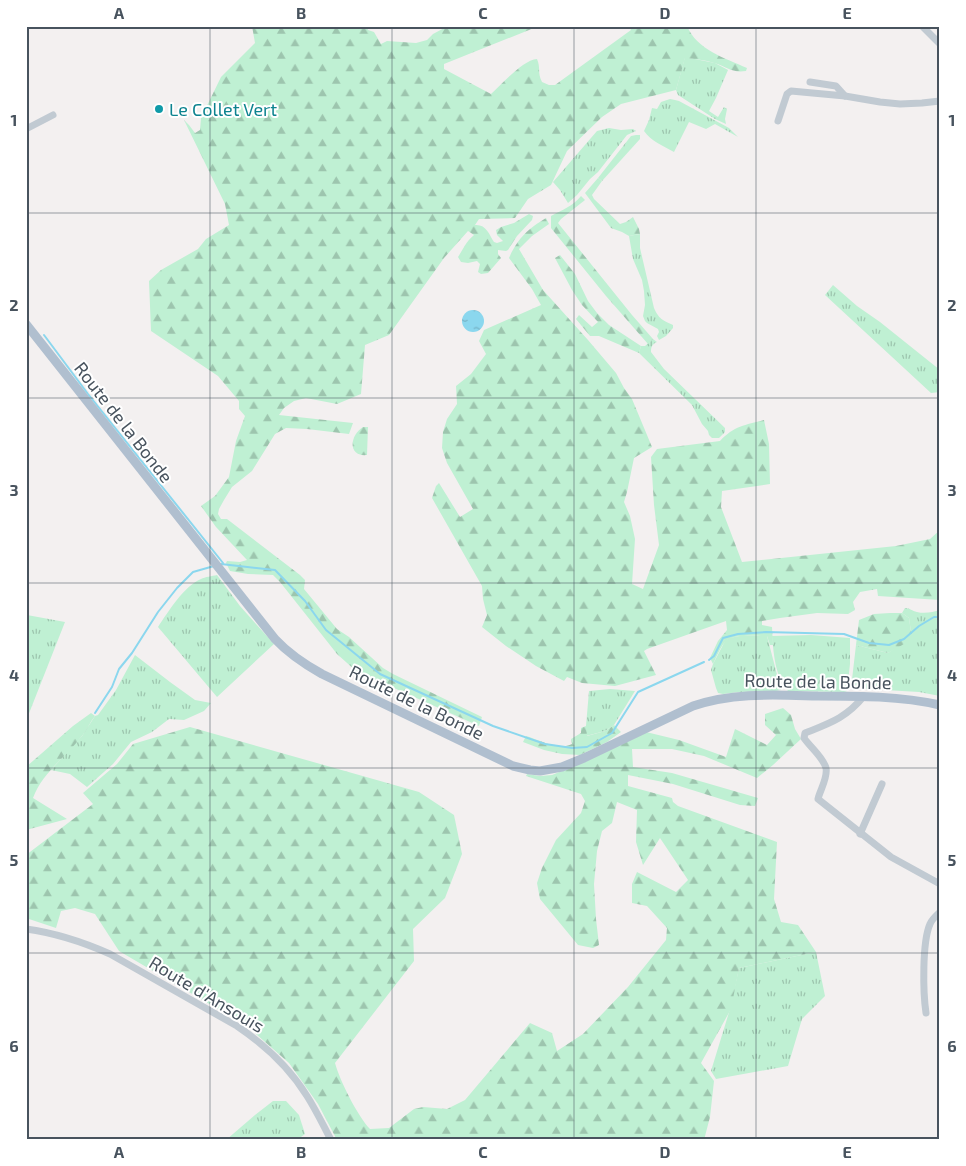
<svg xmlns="http://www.w3.org/2000/svg" width="966" height="1166" font-family="'Exo 2',sans-serif">
	<style>
		.grass { fill: url(#grass-tufts) }
		.forest { fill: url(#forest-firs) }
		.water { fill: url(#water-ripples) }
		.lines { fill: none; stroke-linecap: round; stroke-linejoin: round }
		.stream { stroke: #8bd7ee; stroke-width: 2 }
		.minor { stroke: #c1cad2; stroke-width: 7 }
		.major { stroke: #b0bfcf; stroke-width: 9 }
		.grid { fill: none; stroke: #48535e; stroke-width: 1; stroke-opacity: 0.55 }
		.culture-dot { fill: #0f9aa8; stroke: #fff; stroke-width: 2 }
		.labels { text-anchor: middle; dominant-baseline: central; stroke-width: 4; stroke-linejoin: round; paint-order: stroke }
		.culture-label { font-size: 18px; fill: #0d838f; stroke: #fff; text-anchor: start }
		.street-label { font-size: 18px; fill: #48535e; stroke: #fff }
		.neatline { fill: none; stroke: #48535e; stroke-width: 2 }
		.grid-label { font-size: 16px; text-anchor: middle; font-weight: bold; fill: #48535e }
	</style>
	<defs>
		<pattern id="grass-tufts" width="24" height="20" patternUnits="userSpaceOnUse" patternTransform="scale(1.25)"><rect width="24" height="20" fill="#bff0d3"/><path d="M3 7l-1-3M5 7V3M7 7l1-3M15 17l-1-3M17 17v-4M19 17l1-3" fill="none" stroke="#9dc5ae"/></pattern>
		<pattern id="forest-firs" width="22" height="20" patternUnits="userSpaceOnUse" patternTransform="scale(1.25)"><rect width="22" height="20" fill="#bff0d3"/><path d="M5 1l3.5 6h-7zM16 11l3.5 6h-7z" fill="#9dc5ae"/></pattern>
		<pattern id="water-ripples" width="26" height="14" patternUnits="userSpaceOnUse" patternTransform="scale(1.25)"><rect width="26" height="14" fill="#8bd7ee"/><path d="M2 4q2-2 4 0t4 0M15 11q2-2 4 0t4 0" fill="none" stroke="#74b1c4"/></pattern>
	</defs>
	<rect width="100%" height="100%" fill="#f3f0f0"/>
	<g class="grass">
		<polygon points="685,57 715,63 728,70 716,98 709,111 718,117 724,107 727,109 725,119 726,124 715,119 678,95 676,90"/>
		<path d="M670,99l5,1 4,1 50,27 9,9 -23,-13 -9,5 -17,-7 -15,30c-11,-6 -23,-11 -30,-21l5,-11 3,-12 5,1 4,-7z"/>
		<polygon points="609,128 621,130 633,129 636,131 627,135 598,172 590,179 577,195 568,203 560,190 553,182 597,131"/>
		<polygon points="636,135 640,135 640,139 602,181 598,178 631,136"/>
		<path d="M640,234v14l14,60c5,11 8,12 19,17v3l-7,8 -7,4 -2,-4 2,-4 -1,-3 -11,-6 -2,-2 -2,-5 2,-11 -1,-14 -2,-11 -9,-21 -4,-23z"/>
		<polygon points="833,285 857,306 880,322 940,370 940,392 931,393 825,295"/>
		<path d="M653,339l4,3c-5,2 -6,5 -6,10l13,17 61,59v4l-6,6h-7l-3,-3 -1,-4 -6,-7 -10,-19 -53,-52 2,-7h4z"/>
		<path d="M217,575l23,31 34,38 -57,53 -59,-70c10,-15 26,-41 43,-48 4,-2 11,-3 16,-4z"/>
		<path d="M905,608c5,0 7,3 12,4 8,2 16,0 23,-2v86l-21,-4 -68,-4 5,-43 32,8 24,-17 -1,-4 -2,-14 -7,-5z"/>
		<polygon points="27,615 65,622 26,721 26,618"/>
		<path d="M811,635l39,3v26l-3,27 -3,1 -56,-1c-13,-15 -14,-35 -16,-55z"/>
		<polygon points="740,636 767,636 781,690 776,691 739,692 723,694 718,693 716,688 711,670 713,664 725,641 729,638"/>
		<polygon points="135,655 170,682 195,700 211,703 204,711 184,720 169,719 152,732 131,742 113,764 87,787 70,774 51,770 82,736 95,716 98,715 116,690"/>
		<polygon points="610,689 635,691 614,725 605,731 586,736 586,726 589,691"/>
		<polygon points="816,952 825,996 802,1019 788,1066 716,1079 711,1071 730,1009 739,968"/>
		<polygon points="273,1101 286,1101 299,1115 305,1134 297,1140 226,1140 255,1115"/>
	</g>
	<g class="forest">
		<path d="M252,26h115l1,4 6,2 7,12 6,-3 29,2 11,-3 6,-6 15,-8h91l-95,38v5l47,25c11,-10 32,-34 46,-35 4,9 0,13 5,23l7,3h6l76,-55 -2,-4h58c10,24 38,32 60,42l-1,3c-15,2 -18,-4 -32,-8 -9,-3 -19,-4 -29,-5l-9,32 -55,14 -19,13 -35,34 -16,34 -23,14 -13,19 -36,1 -4,6c11,-1 14,9 19,17l3,1 6,-2 -6,-6 -1,-5 5,-3 13,-4 15,-9 4,2 -1,4 -15,16 -9,14 -2,1 -8,-1v4l3,4 -13,15 -7,1 -3,-2 2,-8 -3,-3 -9,2 -7,-1 -3,-5c6,-9 7,-14 16,-22l-6,-4 -24,27 -55,77 -24,10 -4,49 -24,10 -31,-6 -12,3 -10,7 -5,7 74,8 -4,11 -42,-5 -21,-1 -11,6 -23,37 -20,16 -8,13 -5,9 -1,5 3,5h6l73,56 5,5 -1,9 33,40 12,8 34,31 10,6 89,43 -3,9 -123,-55 -19,-17 -11,-14 -46,-58 -7,-7 -25,-1 -18,-3 -4,-8 1,-2 13,1 7,-2 -31,-33 -15,-21 14,-10 14,-19 7,-36 9,-25 -6,-7v-8l-21,-25 -67,-45 -2,-50 12,-11 37,-21 8,-10 23,-14 -4,-21 -41,-84 5,5 6,8 5,-3 1,-12 20,-41 34,-34z"/>
		<polygon points="598,178 602,181 592,195 594,199 620,224 626,222 633,217 639,229 640,234 629,236 622,232 611,228 585,193"/>
		<path d="M581,196l4,4 -24,19 -3,4 74,92 21,24 -5,5 -42,-48 -55,-68v-12c11,-6 22,-10 30,-20z"/>
		<path d="M546,218l3,6 -17,12 -13,13 24,41 45,50 28,33 8,15 8,11 20,48 -18,11 -7,34 -3,10 6,14 5,23 -3,45 11,5 16,-44 -5,-40 -3,-48 6,-8 63,-8c14,-15 25,-16 44,-21l5,24 1,40 -48,7 -1,16 21,55 154,-16 34,-7 10,-9v70l-62,-4 -1,-7 -17,3 -7,10 2,8 -7,4 -31,-1 -37,5 -18,3v4l10,2 1,18h-3l-3,-9c-10,0 -32,-2 -40,4 -6,5 -10,16 -14,24l-3,-6 8,-17 9,-11 -1,-9 -79,28 -3,2 12,24 -41,11 -33,-3 -15,-6 -3,4 -28,-15 -30,-20 -24,-19 5,-12 -4,-16 -1,-13 -50,-88 4,-12 3,-3 21,34 13,-8 -26,-46 -5,-15 1,-16 4,-13 10,-15 -1,-18 15,-12 15,-20 -7,-13 5,-11 57,-25 -9,-16 -23,-31c9,-20 19,-29 37,-40z"/>
		<polygon points="560,255 575,274 588,301 597,313 609,325 641,346 639,353 599,336 590,336 576,319 579,315 592,327 598,322 582,305 572,290 555,258"/>
		<path d="M363,427h5l-1,28c-19,2 -18,-19 -4,-28z"/>
		<polygon points="890,613 902,613 909,618 911,632 913,636 904,644 888,653 856,645 859,620 874,614"/>
		<path d="M783,708l8,7 4,14 6,10 -28,26 -16,13 -53,-22 -32,-7h-40l1,18 39,6 86,25 -3,8 -15,-1 -67,-21 -45,-9v11l44,12 1,4 5,4 99,36 -3,57 7,23 17,3 18,27 -77,16 -8,41 -30,54 13,18 -4,36 -6,23h-367l-19,-36 -29,-41 -42,-37 -128,-75 -24,-37 -20,-6 -14,3 -5,17 -30,-10v-63l67,-51 -10,-11 34,-29 16,-20 57,-17 229,65 35,23 8,39 -17,44 -32,31 1,32 -79,102c5,18 22,52 35,66l19,-1 25,-19 9,-2 24,2 18,-9 65,-77 22,10 5,18 26,-17 45,-47 38,-47 1,-12 -20,-22 -15,-3v-19l5,-12 39,20 12,-12 -28,-42 -17,27 -7,-23 1,-32 -20,-8 -5,21 -10,8 -5,20 -3,33 2,35 3,26 -6,3 -15,-3 -38,-46 -3,-16 5,-15 14,-28 25,-27 4,-12 -4,-7 -55,-18 1,-2 13,2 12,-1 17,-7 77,-36 33,8 47,17 9,-28 32,16 9,-10 -11,-10v-11z"/>
		<path d="M91,713l4,3c-5,6 -8,14 -13,20 -16,21 -40,37 -49,62l34,21 -41,11v-63l47,-41z"/>
		<path d="M614,725l7,7 -14,10 -27,13 -18,-1 -18,-4 -21,-8 3,-6c14,4 32,15 46,8l-1,-5 10,-6v-5l5,-2 1,10 18,-5z"/>
	</g>
	<circle class="water" cx="473" cy="321" r="11"/>
	<g class="lines">
		<g class="stream">
			<polyline points="44,335 88,394 223,563"/>
			<polyline points="221,564 275,570 305,601 326,630 380,674 493,726 545,744 572,748 587,747 612,733 638,692 704,662"/>
			<polyline points="709,660 714,656 723,638 738,634 766,632 844,634 869,643 889,645 904,639 919,626 934,617 940,617"/>
			<polyline points="95,713 112,687 119,669 132,653 158,612 177,588 193,572 214,566"/>
		</g>
		<g class="minor">
			<polyline points="922,26 940,44"/>
			<polyline points="810,82 836,86 845,96"/>
			<polyline points="778,121 787,94 791,91 845,96 880,102 900,104 922,103 940,101"/>
			<polyline points="26,129 53,115"/>
			<path d="M864,696c-18,22 -34,27 -59,37l-1,5c7,10 19,19 22,30 2,10 -6,22 -8,31l73,58 49,27"/>
			<polyline points="860,834 882,784"/>
			<path d="M26,929c30,4 57,13 84,25l127,72c28,19 52,41 70,70 9,14 16,29 24,44"/>
			<path d="M926,1013c-3,-20 -4,-71 4,-89 2,-5 7,-9 10,-12"/>
		</g>
		<path class="major" d="M26,324l249,315c14,15 29,25 47,35l191,92 17,4 10,1 22,-4 22,-9 109,-52c41,-14 83,-11 125,-10 41,0 82,0 122,9"/>
	</g>
	<path class="grid" d="M210,26v1114M392,26v1114M574,26v1114M756,26v1114M26,213h914M26,398h914M26,583h914M26,768h914M26,953h914"/>
	<circle class="culture-dot" cx="159" cy="109" r="5"/>
	<g class="labels">
		<g class="culture-label">
			<text x="169" y="109">Le Collet Vert</text>
		</g>
		<g class="street-label">
			<text transform="translate(124 422) rotate(52)">Route de la Bonde</text>
			<text transform="translate(818 681) rotate(1)">Route de la Bonde</text>
			<text transform="translate(417 702) rotate(26)">Route de la Bonde</text>
			<text transform="translate(207 994) rotate(31)">Route d'Ansouis</text>
		</g>
	</g>
	<rect width="966" height="1166" fill="none" stroke="#ffffff" stroke-width="55"/>
	<rect x="28" y="28" width="910" height="1110" class="neatline"/>
	<g class="grid-label">
		<text x="119" y="19">A</text>
		<text x="301" y="19">B</text>
		<text x="483" y="19">C</text>
		<text x="665" y="19">D</text>
		<text x="847" y="19">E</text>
		<text x="14" y="126">1</text>
		<text x="952" y="126">1</text>
		<text x="14" y="311">2</text>
		<text x="952" y="311">2</text>
		<text x="14" y="496">3</text>
		<text x="952" y="496">3</text>
		<text x="14" y="681">4</text>
		<text x="952" y="681">4</text>
		<text x="14" y="866">5</text>
		<text x="952" y="866">5</text>
		<text x="14" y="1052">6</text>
		<text x="952" y="1052">6</text>
		<text x="119" y="1158">A</text>
		<text x="301" y="1158">B</text>
		<text x="483" y="1158">C</text>
		<text x="665" y="1158">D</text>
		<text x="847" y="1158">E</text>
	</g>
</svg>
